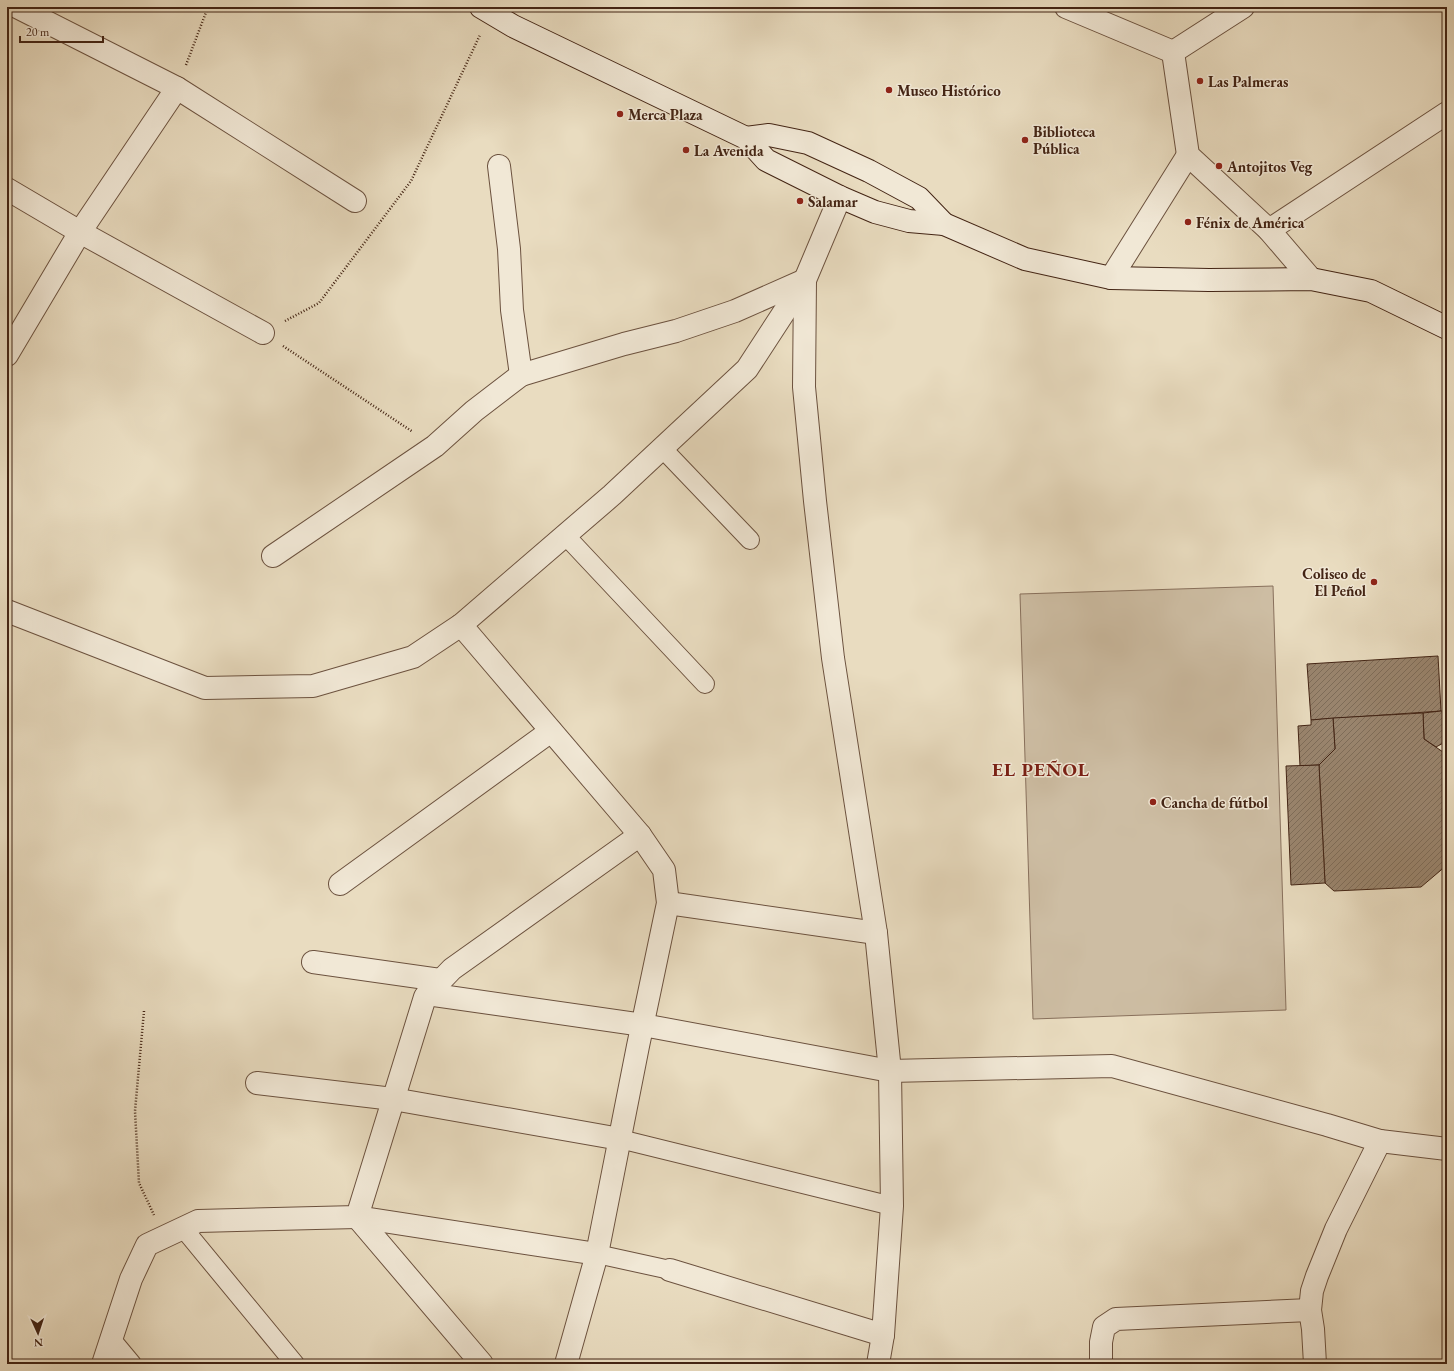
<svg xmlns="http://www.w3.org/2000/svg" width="1454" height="1371" font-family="'EB Garamond',serif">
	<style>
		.garden { fill: #cdbda3; stroke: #88705c }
		.building { fill: url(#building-hatch); stroke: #432414 }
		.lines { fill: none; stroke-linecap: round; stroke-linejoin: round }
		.pedestrian-casing { stroke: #6c523f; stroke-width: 20 }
		.minor-casing { stroke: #6c523f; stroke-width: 24 }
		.secondary-casing { stroke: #432414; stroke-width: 24 }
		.path { stroke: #432414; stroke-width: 2.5; stroke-dasharray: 1 2; stroke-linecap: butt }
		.pedestrian { stroke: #f1e8d6; stroke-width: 18 }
		.minor { stroke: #f1e8d6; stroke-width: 22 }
		.secondary { stroke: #f1e8d6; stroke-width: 22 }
		.poi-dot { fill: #8f2418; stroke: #f1e8d6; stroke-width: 1.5 }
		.labels { text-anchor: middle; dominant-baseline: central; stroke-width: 3; stroke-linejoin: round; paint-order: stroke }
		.poi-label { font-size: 15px; font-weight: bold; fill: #432414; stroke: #f1e8d6; text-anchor: start }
		.district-label { font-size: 19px; font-weight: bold; letter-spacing: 1px; fill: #7a1f14; stroke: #f1e8d6 }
	</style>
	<defs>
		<pattern id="building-hatch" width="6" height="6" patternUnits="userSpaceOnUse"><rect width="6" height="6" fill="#99846d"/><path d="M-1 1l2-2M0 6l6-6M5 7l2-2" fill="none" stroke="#7e6c58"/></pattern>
	</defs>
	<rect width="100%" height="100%" fill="#e9dcc0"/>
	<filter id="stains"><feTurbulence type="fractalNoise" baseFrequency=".005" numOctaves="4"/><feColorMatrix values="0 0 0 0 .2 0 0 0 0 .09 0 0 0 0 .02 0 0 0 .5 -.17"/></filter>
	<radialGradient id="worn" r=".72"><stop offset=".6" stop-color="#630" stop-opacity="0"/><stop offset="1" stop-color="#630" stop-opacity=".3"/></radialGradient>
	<polygon class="garden" points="1273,586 1286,1010 1033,1019 1020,594"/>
	<g class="building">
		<polygon points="1438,656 1441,711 1311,720 1307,664"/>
		<polygon points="1441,711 1447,712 1447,741 1436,747 1424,739 1423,713"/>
		<polygon points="1423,713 1424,739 1443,752 1447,865 1421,887 1334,891 1325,883 1319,765 1335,749 1333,718"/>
		<polygon points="1333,718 1335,749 1319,765 1300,766 1298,726 1311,725 1311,720"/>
		<polygon points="1319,765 1325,883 1291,885 1286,766"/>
	</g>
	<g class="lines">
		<defs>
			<g id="pedestrian">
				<polyline points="662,448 750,540"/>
				<polyline points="565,535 705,684"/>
				<polyline points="620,1139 892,1206"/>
				<polyline points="183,1228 295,1364"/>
				<polyline points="597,1254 670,1270"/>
				<polyline points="112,1340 132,1364"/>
			</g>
			<g id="minor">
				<polyline points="17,7 177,88 355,201"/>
				<polyline points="1066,7 1173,52"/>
				<polyline points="1173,52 1188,155 1269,230 1311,279"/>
				<polyline points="1173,52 1243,7"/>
				<polyline points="499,166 509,249 512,310 521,375"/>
				<polyline points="7,189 80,232 263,333"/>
				<polyline points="1269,230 1447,113"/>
				<polyline points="1111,278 1188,155"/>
				<polyline points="7,355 80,232 177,88"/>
				<polyline points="273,556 435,446 474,411 521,375 624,344 676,331 735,311 805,280 804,387 815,501 833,658 876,933 890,1071 892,1206 883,1335 878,1364"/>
				<polyline points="7,611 205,688 313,686 413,657 461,625 612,495 747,369 805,280 840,197"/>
				<polyline points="461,625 640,835 664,870 668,903 638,1046 597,1254 566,1364"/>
				<polyline points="340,884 551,731"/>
				<polyline points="668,903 876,933"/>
				<polyline points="313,962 440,980"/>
				<polyline points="427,994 643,1025 890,1071 1112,1066 1327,1125 1380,1141 1447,1149"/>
				<polyline points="257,1083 393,1099 620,1139"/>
				<polyline points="357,1217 597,1254"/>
				<polyline points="357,1217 482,1364"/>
				<polyline points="670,1270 883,1335"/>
				<polyline points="103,1364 131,1279 147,1245 198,1221 357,1217 425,997 452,969 640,835"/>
				<polyline points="1101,1364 1101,1342 1104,1327 1116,1319 1310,1310"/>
				<polyline points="1315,1364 1313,1329 1310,1310 1312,1291 1317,1276 1336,1229 1380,1141"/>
			</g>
			<g id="secondary">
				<polyline points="481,7 513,26 746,138 766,160 840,197 875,212 909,221 944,224 1025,259 1111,278 1209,280 1311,279 1371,291 1447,328"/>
				<polyline points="746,138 769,135 808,143 869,171 919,198 944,224"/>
			</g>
		</defs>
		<use href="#pedestrian" class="pedestrian-casing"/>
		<use href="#minor" class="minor-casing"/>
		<use href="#secondary" class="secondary-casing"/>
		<g class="path">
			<polyline points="186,65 208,7"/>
			<polyline points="285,321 319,303 411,181 480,35"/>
			<polyline points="283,346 413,432"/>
			<polyline points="144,1011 135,1111 139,1183 154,1215"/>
		</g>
		<use href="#pedestrian" class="pedestrian"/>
		<use href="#minor" class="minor"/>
		<use href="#secondary" class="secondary"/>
	</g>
	<g class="poi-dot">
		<circle cx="1200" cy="81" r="4"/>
		<circle cx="889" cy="90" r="4"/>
		<circle cx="620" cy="114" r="4"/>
		<circle cx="1025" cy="140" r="4"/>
		<circle cx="686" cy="150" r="4"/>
		<circle cx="1219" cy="166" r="4"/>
		<circle cx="800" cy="201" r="4"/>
		<circle cx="1188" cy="222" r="4"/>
		<circle cx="1374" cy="582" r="4"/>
		<circle cx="1153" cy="802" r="4"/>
	</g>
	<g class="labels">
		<g class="poi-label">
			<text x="1208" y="81">Las Palmeras</text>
			<text x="897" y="90">Museo Histórico</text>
			<text x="628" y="114">Merca Plaza</text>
			<text x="1033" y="131">Biblioteca<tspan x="1033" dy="17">Pública</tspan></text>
			<text x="694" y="150">La Avenida</text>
			<text x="1227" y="166">Antojitos Veg</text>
			<text x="808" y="201">Salamar</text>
			<text x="1196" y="222">Fénix de América</text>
			<text x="1366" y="573" text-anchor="end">Coliseo de<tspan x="1366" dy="17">El Peñol</tspan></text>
			<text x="1161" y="802">Cancha de fútbol</text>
		</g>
		<g class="district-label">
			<text x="1041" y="769">EL PEÑOL</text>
		</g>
	</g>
	<rect width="1454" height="1371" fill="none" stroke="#e9dcc0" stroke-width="24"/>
	<rect x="8" y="8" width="1438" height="1355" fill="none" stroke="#432414" stroke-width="2"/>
	<rect x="12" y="12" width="1430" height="1347" fill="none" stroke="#432414"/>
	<g transform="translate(38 1333) rotate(177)" stroke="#f1e8d6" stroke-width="3" paint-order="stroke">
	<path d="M0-3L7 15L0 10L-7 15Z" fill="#432414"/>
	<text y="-6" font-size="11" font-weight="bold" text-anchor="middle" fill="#432414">N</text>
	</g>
	<path d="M20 36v6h83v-6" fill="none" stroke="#432414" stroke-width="2"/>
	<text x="26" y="36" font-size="12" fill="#432414" stroke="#f1e8d6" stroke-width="3" paint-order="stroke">20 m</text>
	<rect width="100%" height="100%" filter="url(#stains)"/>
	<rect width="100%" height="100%" fill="url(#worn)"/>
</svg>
